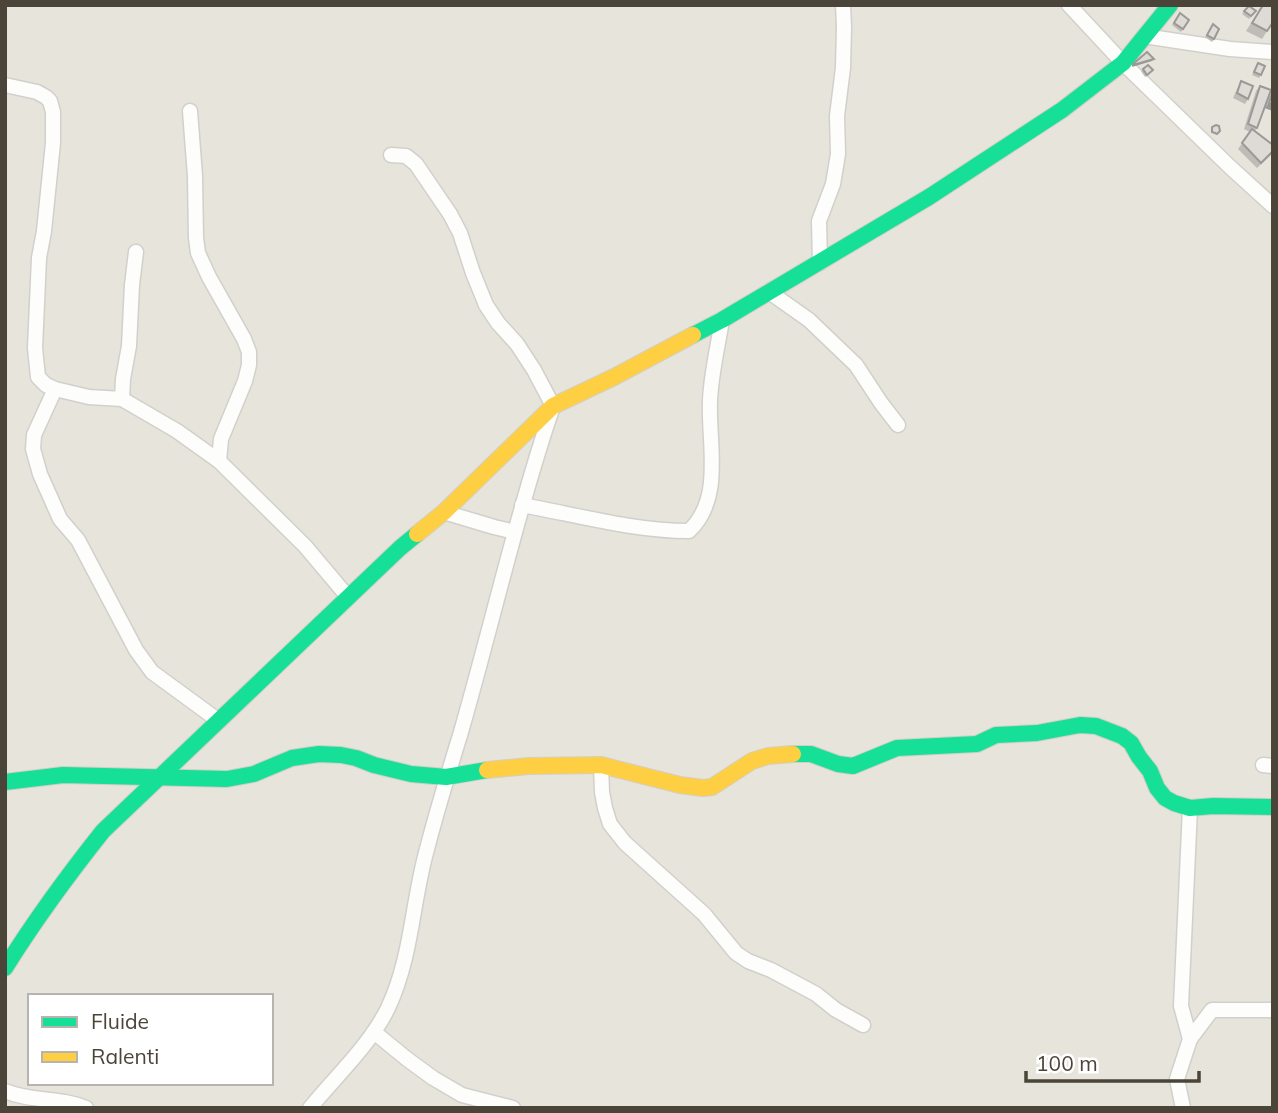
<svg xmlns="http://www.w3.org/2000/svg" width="1278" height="1113" font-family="Mulish,sans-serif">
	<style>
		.residential { fill: #e7e4dc; fill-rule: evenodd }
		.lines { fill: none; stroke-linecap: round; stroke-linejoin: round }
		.street-casing { stroke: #d2d0cb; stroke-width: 17 }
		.fast-casing { stroke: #d3cfc5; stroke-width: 18 }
		.slow-casing { stroke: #d3cfc5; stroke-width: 18 }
		.street { stroke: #fdfdfc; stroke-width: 14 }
		.fast { stroke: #16e098; stroke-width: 16 }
		.slow { stroke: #ffcf43; stroke-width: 16 }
		.wall { fill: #bfbcb8 }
		.shaded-wall { fill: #9b9996 }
		.building { fill: #dedbd6; stroke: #9b9996; stroke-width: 2 }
	</style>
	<rect width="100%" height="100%" fill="#f4f2ee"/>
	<path class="residential" d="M5,5h1268v1103h-1268zM30,996h241v87h-241z"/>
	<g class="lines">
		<defs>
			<g id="street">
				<polyline points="1069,5 1123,63 1230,167 1273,206"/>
				<polyline points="1144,36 1230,49 1273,52"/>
				<polyline points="5,85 37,92 46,97 50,101 53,112 53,143 44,231 39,258 35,348 38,377 46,385 55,389 89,397 122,399 177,431 219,461 305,546 348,597"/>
				<polyline points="190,111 195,176 196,238 198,253 209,277 244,339 249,352 249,365 245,381 221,439 219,461"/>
				<polyline points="820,263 819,221 833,184 838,154 837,116 843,68 844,27 843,5"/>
				<polyline points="771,290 775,296 809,320 856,365 881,403 898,425"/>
				<polyline points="55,389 34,435 33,449 40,474 60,519 78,540 136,650 152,672 219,721"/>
				<polyline points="122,399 123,379 129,346 132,285 136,252"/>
				<path d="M522,505c55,10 112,26 167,26 35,-33 19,-88 21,-130 1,-27 8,-55 12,-81"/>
				<polyline points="444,512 494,527 515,532"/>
				<polyline points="601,765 602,792 605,808 610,824 625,843 704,914 736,953 748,961 771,970 816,994 836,1010 863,1025"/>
				<polyline points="1263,765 1273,766"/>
				<polyline points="374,1032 407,1059 433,1078 462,1095 513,1108"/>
				<polyline points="1190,1039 1212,1010 1273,1010"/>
				<path d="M5,1091c26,11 55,6 81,17"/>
				<path d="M310,1108c26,-32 60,-63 78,-100 24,-51 24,-106 39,-159 10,-39 22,-78 34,-117 31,-108 56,-219 92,-326l-19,-36 -17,-26 -19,-21 -12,-18 -13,-32 -13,-40 -10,-19 -34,-50 -10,-8 -15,-1"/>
				<polyline points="1183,1108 1177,1079 1190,1039 1181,1006 1190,808"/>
			</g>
			<g id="fast">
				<polyline points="693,335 722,320 929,197 1062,110 1123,63 1170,5"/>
				<polyline points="793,754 811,754 838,764 853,766 897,748 977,744 996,735 1037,733 1080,725 1096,726 1122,736 1131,743 1139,757 1150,771 1157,788 1165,798 1174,803 1190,808 1213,806 1273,807"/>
				<polyline points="5,782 63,775 227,779 254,774 292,758 319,754 341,755 356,758 374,765 411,774 446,777 487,770"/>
				<path d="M5,968c30,-48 63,-93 98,-137l297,-283 17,-14"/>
			</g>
			<g id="slow">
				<polyline points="417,534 444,512 553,406 614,377 693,335"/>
				<polyline points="487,770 529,766 601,765 680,785 703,788 712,787 752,761 768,756 793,754"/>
			</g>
		</defs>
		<use href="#street" class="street-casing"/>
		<use href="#fast" class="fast-casing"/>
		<use href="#slow" class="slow-casing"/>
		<use href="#street" class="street"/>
		<use href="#fast" class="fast"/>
		<use href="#slow" class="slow"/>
	</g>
	<g class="wall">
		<polygon points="1263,5 1267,31 1262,39 1246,31"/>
		<polygon points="1249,6 1256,11 1249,19 1242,14"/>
		<polygon points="1180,13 1189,20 1181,32 1172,25"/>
		<polygon points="1213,24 1214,39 1212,42 1205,37"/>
		<polygon points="1258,63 1261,75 1259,78 1252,75"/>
		<polygon points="1143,69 1151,72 1145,77 1141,71"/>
		<polygon points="1241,81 1248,99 1245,104 1233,98 1238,87"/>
		<polygon points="1260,86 1257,128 1255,131 1273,145 1273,153 1257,168 1238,149 1250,132 1244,129 1256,91"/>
		<polygon points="1273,91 1273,111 1265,108 1269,96"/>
	</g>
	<g class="shaded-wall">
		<polygon points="1154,59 1152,61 1132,67 1133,65"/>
		<polygon points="1269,103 1273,104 1273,111 1265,108"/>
	</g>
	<g class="building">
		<polygon points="1263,5 1273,5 1273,22 1267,31 1252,23"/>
		<polygon points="1249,6 1256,11 1251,16 1244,11"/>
		<polygon points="1180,13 1189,20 1183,29 1174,23"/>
		<polygon points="1213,24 1219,29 1214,39 1207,35"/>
		<polygon points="1147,52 1154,59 1133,65 1133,64"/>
		<polygon points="1258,63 1265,66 1261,75 1254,72"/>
		<polygon points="1148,65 1153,70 1147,75 1143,69"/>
		<polygon points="1241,81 1253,86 1248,99 1237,93"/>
		<polygon points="1260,86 1271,90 1257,128 1248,124"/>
		<polygon points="1273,92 1273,104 1269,103"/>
		<polygon points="1216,125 1219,126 1220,131 1217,134 1215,133 1212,132 1212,127"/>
		<polygon points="1252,129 1273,145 1273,151 1261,163 1242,143"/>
	</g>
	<rect width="1278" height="1113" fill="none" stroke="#4b4439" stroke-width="14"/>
	<rect x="28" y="994" width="245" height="91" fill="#ffffff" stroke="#b7b4b0" stroke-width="2"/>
	<rect x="42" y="1017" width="35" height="10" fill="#16e098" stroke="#b7b4b0" stroke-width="2"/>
	<text x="91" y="1029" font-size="21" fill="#4b4439">Fluide</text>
	<rect x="42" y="1052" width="35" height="10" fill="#ffcf43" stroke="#b7b4b0" stroke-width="2"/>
	<text x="91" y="1064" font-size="21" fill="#4b4439">Ralenti</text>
	<path d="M1026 1071v10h173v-10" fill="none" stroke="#4b4439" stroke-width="3.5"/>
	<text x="1036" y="1071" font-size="21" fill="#4b4439" stroke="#ffffff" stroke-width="5" paint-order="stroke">100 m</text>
</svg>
